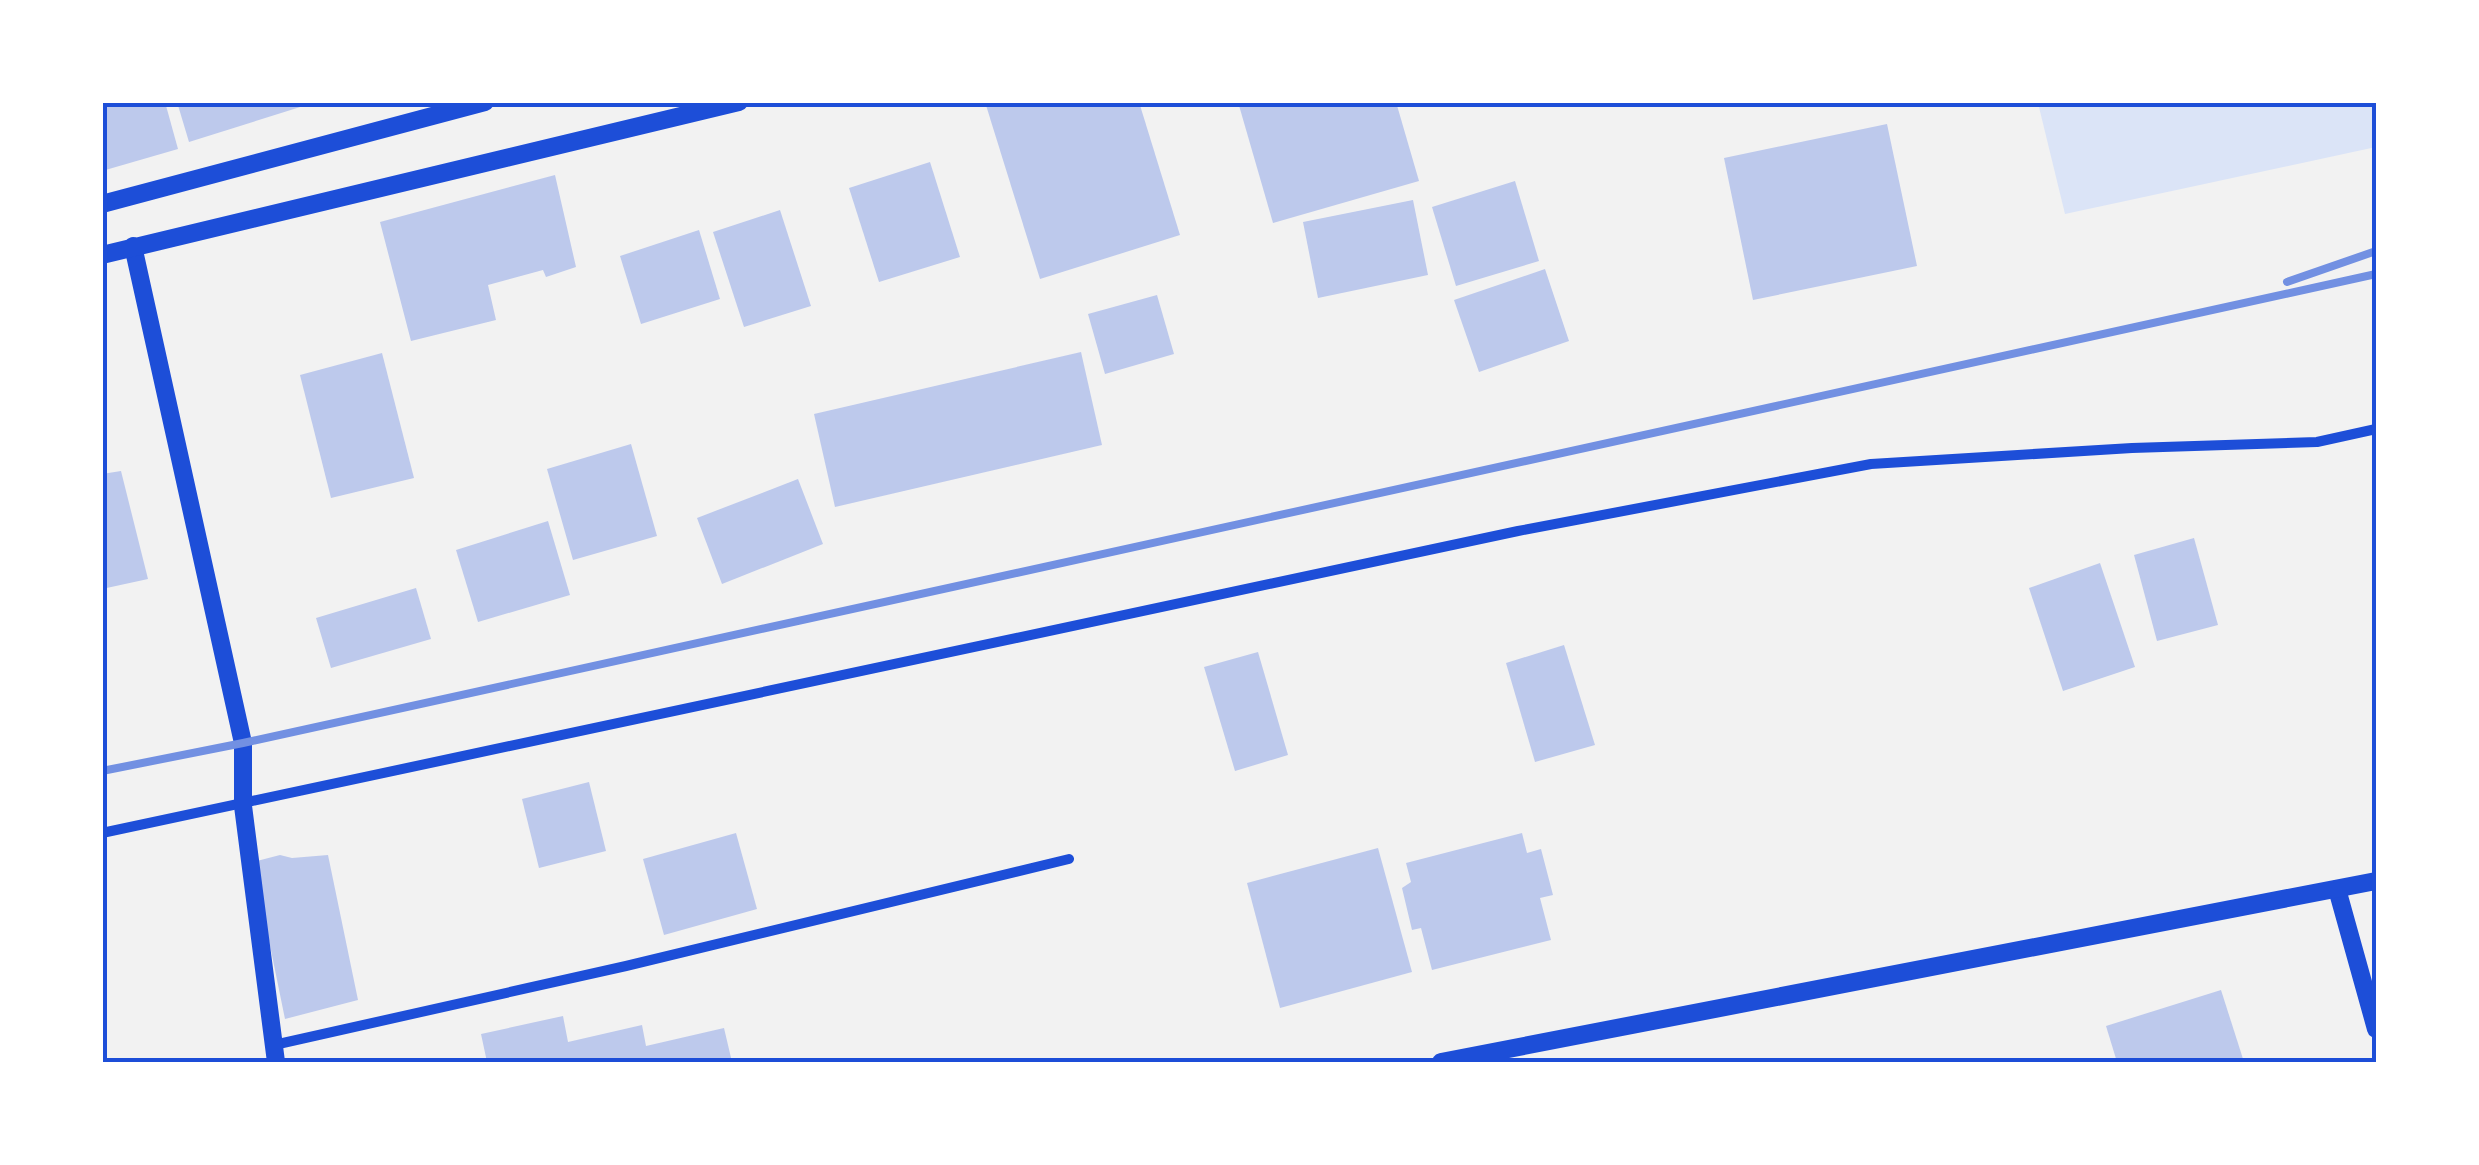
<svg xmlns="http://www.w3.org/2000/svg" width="2479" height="1165" font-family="Karla,sans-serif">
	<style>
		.green { fill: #dbe4f7 }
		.building { fill: #bdc9ec }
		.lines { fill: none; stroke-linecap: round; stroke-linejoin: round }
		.minor { stroke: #1d4ed8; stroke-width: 10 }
		.tertiary { stroke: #1d4ed8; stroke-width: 18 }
		.rail { stroke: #7290e2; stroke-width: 8 }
		.neatline { fill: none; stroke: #1d4ed8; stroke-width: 4 }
	</style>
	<rect width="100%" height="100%" fill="#f2f2f2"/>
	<polygon class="green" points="2038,103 2376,103 2376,147 2065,214"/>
	<g class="building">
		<polygon points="102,102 165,102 178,149 102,171"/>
		<polygon points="177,102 313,102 313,103 189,142"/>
		<polygon points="985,102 1139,102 1180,235 1040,279"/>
		<polygon points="1238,102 1396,102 1419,181 1273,223"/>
		<polygon points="1887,124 1917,266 1753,300 1724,158"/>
		<polygon points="930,162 960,257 879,282 849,188"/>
		<polygon points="555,175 576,267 546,277 543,270 488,285 496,320 411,341 380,222"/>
		<polygon points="1515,181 1539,261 1456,286 1432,207"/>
		<polygon points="1413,200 1428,275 1318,298 1303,222"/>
		<polygon points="780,210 811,306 744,327 713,232"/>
		<polygon points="699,230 720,299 641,324 620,256"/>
		<polygon points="1545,269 1569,341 1479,372 1454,300"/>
		<polygon points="1157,295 1174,354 1105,374 1088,314"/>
		<polygon points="1081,352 1102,445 835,507 814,414"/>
		<polygon points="382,353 414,478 331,498 300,375"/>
		<polygon points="631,444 657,536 573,560 547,469"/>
		<polygon points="121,471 148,579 102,589 102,474"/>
		<polygon points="798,479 823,544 722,584 697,518"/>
		<polygon points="548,521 570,595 478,622 456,550"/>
		<polygon points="2194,538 2218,625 2157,641 2134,555"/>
		<polygon points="2100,563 2135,667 2063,691 2029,588"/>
		<polygon points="416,588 431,639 331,668 316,618"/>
		<polygon points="1564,645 1595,745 1535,762 1506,663"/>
		<polygon points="1258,652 1288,755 1235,771 1204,667"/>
		<polygon points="589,782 606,851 539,868 522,799"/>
		<polygon points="736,833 757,909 664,935 643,859"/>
		<polygon points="1522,833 1527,853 1541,849 1553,895 1540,898 1551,940 1432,970 1421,928 1412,930 1402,888 1411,882 1406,863"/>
		<polygon points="1378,848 1412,972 1280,1008 1247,883"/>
		<polygon points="280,855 292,858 328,855 358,1000 285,1019 253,862"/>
		<polygon points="2221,990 2244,1062 2117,1062 2106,1026"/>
		<polygon points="563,1016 568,1042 642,1025 646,1046 724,1028 732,1062 487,1062 481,1034"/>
	</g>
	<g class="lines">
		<g class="minor">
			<polyline points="102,833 1518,531 1871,464 2132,448 2317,442 2376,429"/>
			<polyline points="274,1045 626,966 1069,859"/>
		</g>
		<g class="tertiary">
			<polyline points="102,204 485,102"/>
			<polyline points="133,246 243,743 243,806 276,1062"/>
			<polyline points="102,255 739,102"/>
			<polyline points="2337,889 2376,1029"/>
			<polyline points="1441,1062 2376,881"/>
		</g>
		<g class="rail">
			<polyline points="2287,282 2376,251"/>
			<polyline points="102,771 243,743 2376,274"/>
		</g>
	</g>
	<rect width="2479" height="1165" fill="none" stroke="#ffffff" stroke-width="210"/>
	<rect x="105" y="105" width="2269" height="955" class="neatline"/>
</svg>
